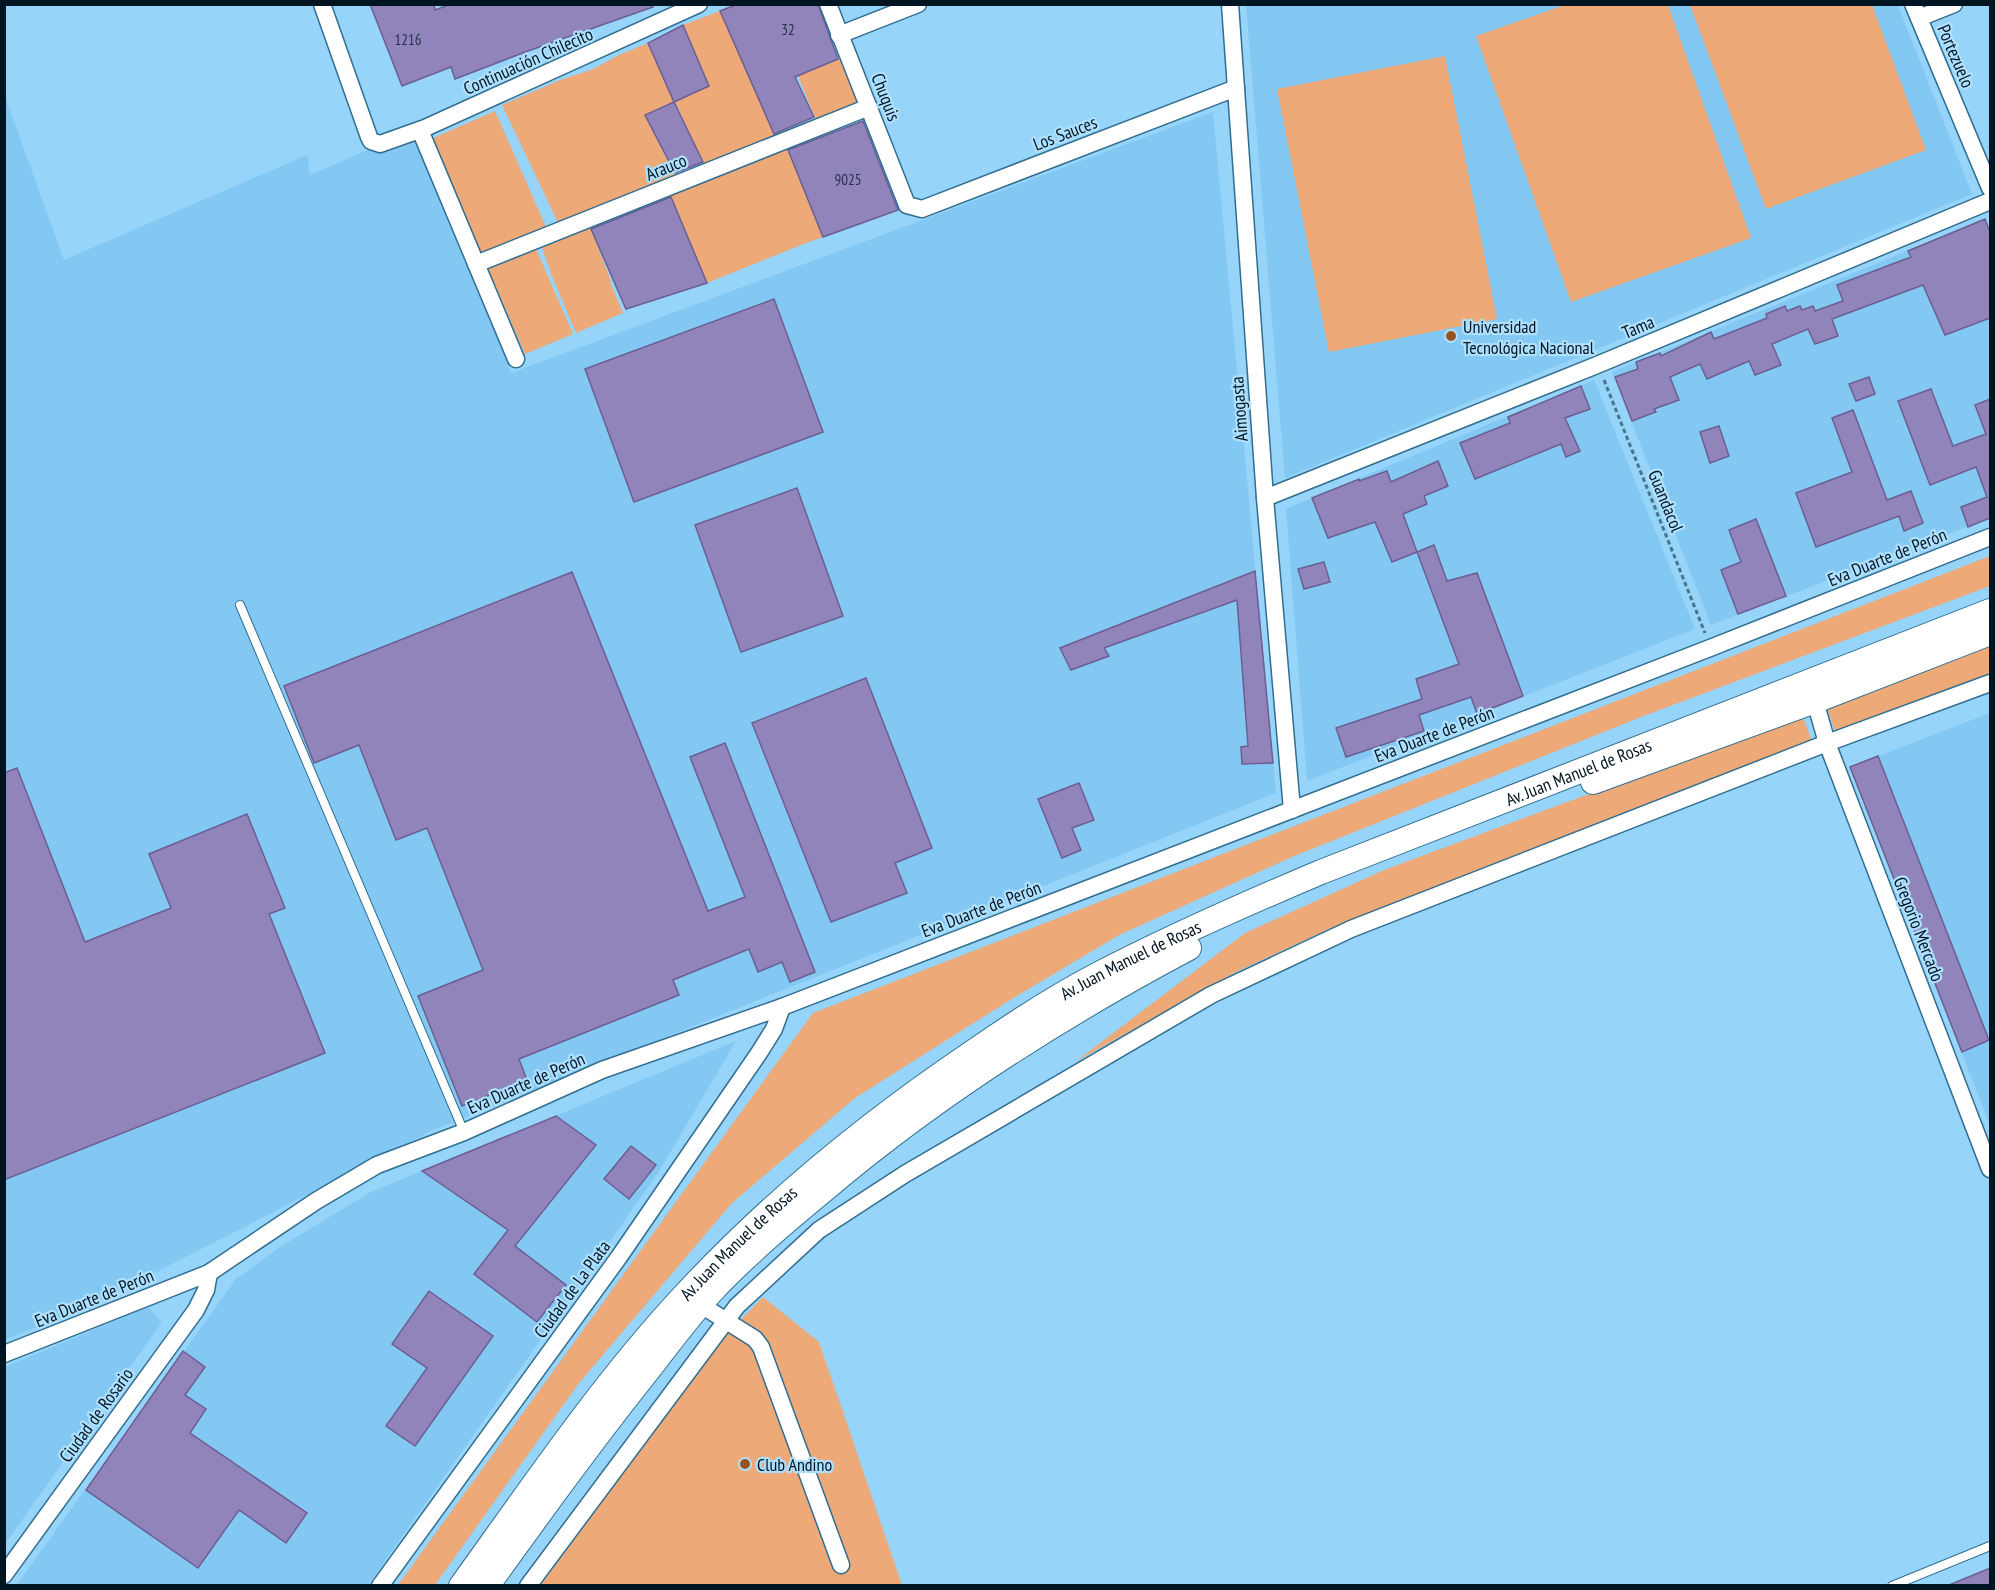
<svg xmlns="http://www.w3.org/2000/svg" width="1995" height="1590" font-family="'PT Sans Narrow',sans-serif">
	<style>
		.built { fill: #82c8f2 }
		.green { fill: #eea979 }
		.building { fill: #9184bb; stroke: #6b5e92; stroke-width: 1.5 }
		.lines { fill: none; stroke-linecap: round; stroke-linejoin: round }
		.service-casing { stroke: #316e90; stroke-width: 10 }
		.minor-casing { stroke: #316e90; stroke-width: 19 }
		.secondary-casing { stroke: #316e90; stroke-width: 26 }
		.path { stroke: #4a738c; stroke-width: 3; stroke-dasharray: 4.5 3; stroke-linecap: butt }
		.service { stroke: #fff; stroke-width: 8 }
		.minor { stroke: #fff; stroke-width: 16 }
		.secondary { stroke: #fff; stroke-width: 24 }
		.poi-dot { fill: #965421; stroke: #aee0fe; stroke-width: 2 }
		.labels { text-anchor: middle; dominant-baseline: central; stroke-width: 4.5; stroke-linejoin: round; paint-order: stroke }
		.number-label { font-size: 15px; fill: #243148 }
		.street-label { font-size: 18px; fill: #001522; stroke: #aee0fe }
		.poi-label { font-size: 18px; fill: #001522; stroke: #aee0fe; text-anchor: start }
	</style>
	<rect width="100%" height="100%" fill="#96d4fa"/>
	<g class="built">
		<polygon points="1246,5 1898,5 1972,194 1285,478"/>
		<polygon points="4,94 64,260 307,155 310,175 414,130 464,250 511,373 1213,112 1276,793 431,1131 102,1300 5,1340"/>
		<polygon points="1985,219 1990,232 1990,518 1711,625 1612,372"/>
		<polygon points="1594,380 1695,629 1307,781 1286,509"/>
		<polygon points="1990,713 1990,1125 1850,767"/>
		<polygon points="736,1041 658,1173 368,1585 16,1586 236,1279 280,1247 369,1193"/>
		<polygon points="148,1307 162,1322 5,1544 5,1367"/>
	</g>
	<g class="green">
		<polygon points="1565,5 1668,5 1751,238 1571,302 1476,36"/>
		<polygon points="1690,5 1872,5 1926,150 1766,209"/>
		<polygon points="720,11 777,142 707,172 675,102 645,116 679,183 785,142 823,237 801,245 707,283 667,188 561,229 502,105 560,80 591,70 619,55 648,43 675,102 709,85 683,25"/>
		<polygon points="846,55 869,107 819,127 798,76"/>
		<polygon points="1445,56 1497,319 1329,352 1277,89"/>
		<polygon points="495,111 546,227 482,255 431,139"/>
		<polygon points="590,227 611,281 610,282 623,313 576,333 552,276 541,245"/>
		<polygon points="536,249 573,334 525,354 488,269"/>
		<polygon points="1990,556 1990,586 1641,717 1292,857 1119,935 1010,1000 855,1098 732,1203 579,1383 435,1585 398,1585 813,1013"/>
		<polygon points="1990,644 1990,676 1836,733 1826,706"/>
		<polygon points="1802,715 1812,741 1331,928 1236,972 1075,1062 1245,933 1384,870"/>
		<polygon points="763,1297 819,1342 902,1585 540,1586 721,1340"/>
	</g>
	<g class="building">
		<polygon points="370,4 434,4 435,10 451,4 653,4 653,7 528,51 455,79 451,67 402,86"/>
		<polygon points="738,4 818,4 838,59 795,77 814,117 774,134 720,11"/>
		<polygon points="683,25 709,86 674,102 648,43"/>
		<polygon points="674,102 703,162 675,173 645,115"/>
		<polygon points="863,121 898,210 823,237 788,150"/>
		<polygon points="671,197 707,283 626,309 591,229"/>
		<polygon points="1985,219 1990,232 1990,318 1945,335 1923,285 1832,319 1838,336 1815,344 1808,329 1772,344 1781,365 1755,375 1749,361 1707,379 1700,364 1670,377 1679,400 1654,409 1656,412 1632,421 1615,377 1638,369 1636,362 1660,353 1661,356 1711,332 1714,339 1767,318 1766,314 1785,306 1787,311 1800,306 1802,310 1813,306 1815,311 1843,301 1837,285 1911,257 1908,251"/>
		<polygon points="774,299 823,432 634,502 585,369"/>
		<polygon points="1869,377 1875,394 1856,401 1849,384"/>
		<polygon points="1581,386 1590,409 1565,418 1580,451 1566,457 1561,444 1475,479 1460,443 1510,423 1508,417"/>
		<polygon points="1931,389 1953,446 1986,434 1975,405 1990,399 1990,518 1968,527 1961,507 1987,497 1976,467 1930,485 1898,401"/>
		<polygon points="1853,410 1887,500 1911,491 1923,523 1904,531 1899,516 1816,547 1796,493 1852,472 1832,418"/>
		<polygon points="1719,426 1729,456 1710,463 1700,432"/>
		<polygon points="1438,461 1448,486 1424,496 1427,504 1403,514 1417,552 1392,562 1375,522 1328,538 1312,498 1359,479 1359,481 1387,471 1391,482"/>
		<polygon points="797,488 843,616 741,652 695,525"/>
		<polygon points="1756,519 1786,596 1738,614 1721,570 1741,562 1729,530"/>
		<polygon points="1434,545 1447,581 1477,573 1523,696 1477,714 1471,697 1419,715 1424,731 1346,757 1336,728 1422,699 1416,679 1459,664 1417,552"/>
		<polygon points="1324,562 1330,582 1304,589 1298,569"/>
		<polygon points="1255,571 1273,763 1242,764 1241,747 1248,746 1237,600 1104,648 1109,656 1071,670 1060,648"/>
		<polygon points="572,572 708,911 745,897 690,757 725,743 815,972 790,982 782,962 758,972 749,949 673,980 679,995 519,1059 527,1080 462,1106 418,996 483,970 427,828 396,840 359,745 314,763 284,686"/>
		<polygon points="866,678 932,848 895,863 907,893 831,922 752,723"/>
		<polygon points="1878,756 1989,1040 1962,1052 1850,767"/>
		<polygon points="17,768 85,942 171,908 149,854 247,814 285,908 269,914 325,1053 4,1180 4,773"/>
		<polygon points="1079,783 1094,820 1072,828 1081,850 1062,858 1038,799"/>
		<polygon points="556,1116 596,1145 515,1246 566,1285 537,1322 474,1274 508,1230 422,1171"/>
		<polygon points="631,1146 656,1165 629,1199 604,1179"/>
		<polygon points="429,1291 493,1336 415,1446 386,1426 427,1368 392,1344"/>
		<polygon points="183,1351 205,1367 185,1395 206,1409 190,1433 307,1513 286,1543 239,1510 198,1568 86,1490"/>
		<polygon points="1990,1568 1990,1586 1949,1586 1949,1585"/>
	</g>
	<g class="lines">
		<defs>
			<g id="service">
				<polyline points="240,605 464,1132"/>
				<polyline points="1892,1586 1990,1546"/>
			</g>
			<g id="minor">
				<polyline points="322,4 369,137 371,141 380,144 425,128 699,4"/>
				<polyline points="828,4 907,205 922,209 1236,88"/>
				<polyline points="1230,4 1265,498 1292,810"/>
				<polyline points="1913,4 1990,188"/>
				<polyline points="1919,18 1954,4"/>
				<polyline points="839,35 918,4"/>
				<polyline points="420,130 516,359"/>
				<polyline points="476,264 869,107"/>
				<polyline points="1265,498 1597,365 1990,201"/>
				<polyline points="1815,701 1827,743 1990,1169"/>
				<polyline points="701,1305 755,1339 761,1347 841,1565"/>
				<polyline points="4,1354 209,1273 316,1201 377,1165 464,1132 602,1070 782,1007 1710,648 1990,537"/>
				<polyline points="4,1575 196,1310 206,1290 209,1273"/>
				<polyline points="380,1586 619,1257 759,1053 774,1029 782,1007"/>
				<polyline points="528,1586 737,1306 819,1230 905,1174 1211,995 1351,929 1827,743 1990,683"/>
			</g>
			<g id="secondary">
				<polyline points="1593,782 1815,701 1990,633"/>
				<path id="s1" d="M461,1586c70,-97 138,-198 219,-286 87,-95 189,-178 296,-250 39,-27 79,-53 121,-75 73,-38 148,-71 224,-103l669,-261"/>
				<path d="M487,1586c52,-72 104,-144 159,-213 22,-28 43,-57 67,-83 34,-36 73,-69 111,-100 112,-95 235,-173 365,-242"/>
			</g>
		</defs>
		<use href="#service" class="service-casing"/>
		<use href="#minor" class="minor-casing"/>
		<use href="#secondary" class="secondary-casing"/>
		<polyline class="path" points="1604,380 1705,633"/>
		<use href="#service" class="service"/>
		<use href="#minor" class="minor"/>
		<use href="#secondary" class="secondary"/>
	</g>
	<g class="poi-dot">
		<circle cx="1451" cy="336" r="6"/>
		<circle cx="745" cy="1464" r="6"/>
	</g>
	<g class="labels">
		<g class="number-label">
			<text x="788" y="29">32</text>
			<text x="408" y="39">1216</text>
			<text x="848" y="179">9025</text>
		</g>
		<g class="street-label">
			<text transform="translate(1956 56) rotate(67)">Portezuelo</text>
			<text transform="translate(528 61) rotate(-24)">Continuación Chilecito</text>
			<text transform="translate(886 97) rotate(69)">Chuquis</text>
			<text transform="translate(1065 133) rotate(-21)">Los Sauces</text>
			<text transform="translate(666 167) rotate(-22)">Arauco</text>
			<text transform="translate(1638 327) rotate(-23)">Tama</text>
			<text transform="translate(1239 409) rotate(-94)">Aimogasta</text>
			<text transform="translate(1666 501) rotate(68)">Guandacol</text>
			<text transform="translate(1887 557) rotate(-22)">Eva Duarte de Perón</text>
			<text transform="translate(1434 734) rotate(-21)">Eva Duarte de Perón</text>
			<text stroke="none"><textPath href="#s1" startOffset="1414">Av. Juan Manuel de Rosas</textPath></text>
			<text transform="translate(981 909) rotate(-21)">Eva Duarte de Perón</text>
			<text transform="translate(1919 929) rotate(69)">Gregorio Mercado</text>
			<text stroke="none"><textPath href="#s1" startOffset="928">Av. Juan Manuel de Rosas</textPath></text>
			<text transform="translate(526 1083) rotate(-24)">Eva Duarte de Perón</text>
			<text stroke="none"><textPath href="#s1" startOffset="442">Av. Juan Manuel de Rosas</textPath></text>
			<text transform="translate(572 1289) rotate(-54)">Ciudad de La Plata</text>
			<text transform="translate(94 1298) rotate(-22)">Eva Duarte de Perón</text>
			<text transform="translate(96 1415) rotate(-54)">Ciudad de Rosario</text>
		</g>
		<g class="poi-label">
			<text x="1463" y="326">Universidad<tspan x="1463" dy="21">Tecnológica Nacional</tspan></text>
			<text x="757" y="1464">Club Andino</text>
		</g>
	</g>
	<rect width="1995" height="1590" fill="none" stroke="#001522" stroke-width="12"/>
</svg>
